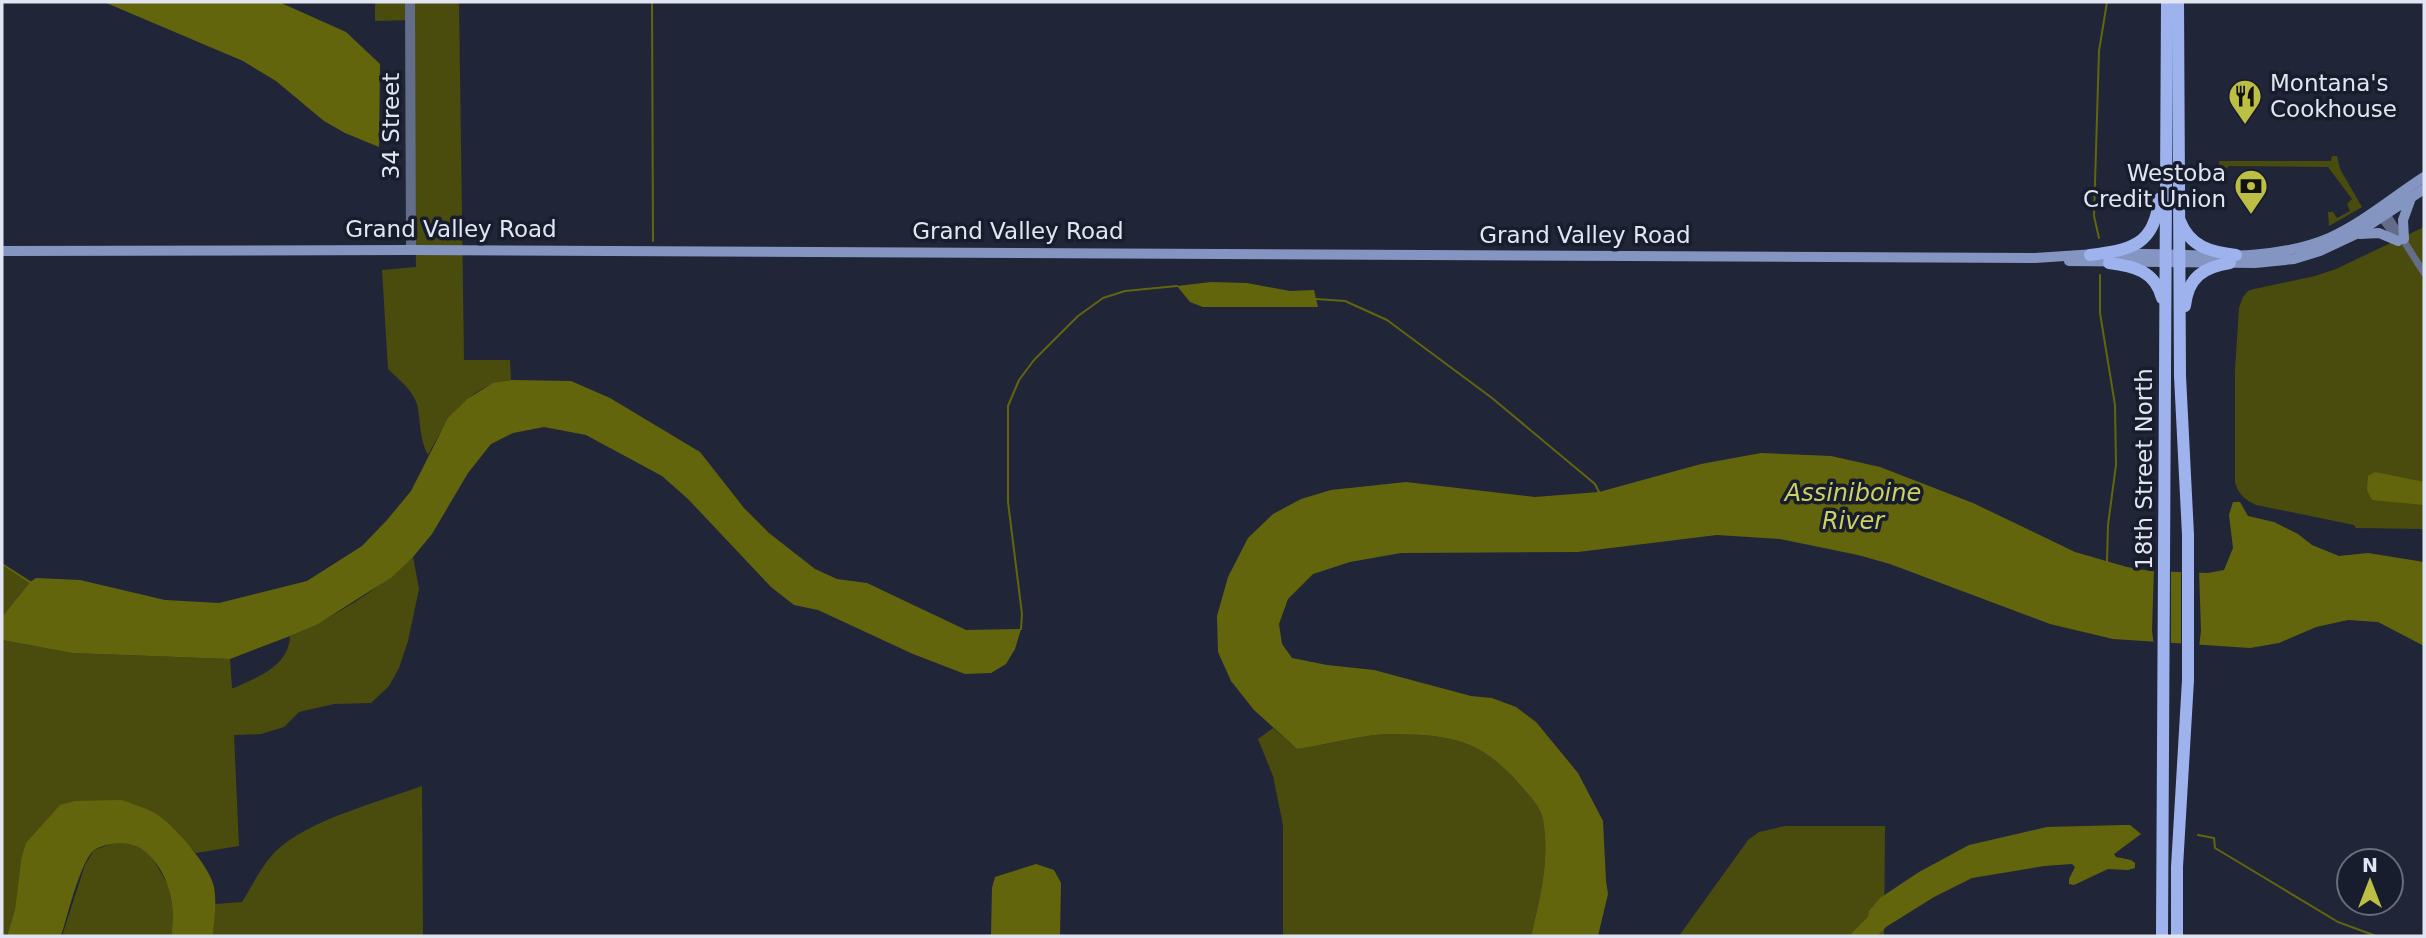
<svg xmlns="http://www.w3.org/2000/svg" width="2426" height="938" font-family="'DejaVu Sans',sans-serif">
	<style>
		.green { fill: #4a4c0d }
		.water { fill: #63650d }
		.pier { fill: #202638 }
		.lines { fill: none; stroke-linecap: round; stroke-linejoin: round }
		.stream { stroke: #63650d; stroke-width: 2 }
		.minor { stroke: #636d89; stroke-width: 7 }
		.tertiary { stroke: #636d89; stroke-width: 10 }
		.secondary { stroke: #8495c2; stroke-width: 10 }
		.primary { stroke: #9eb3ee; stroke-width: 12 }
		.labels { text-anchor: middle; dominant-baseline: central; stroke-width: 7; stroke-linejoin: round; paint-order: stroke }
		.poi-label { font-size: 23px; fill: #e1e6f2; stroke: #171d2d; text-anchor: start }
		.street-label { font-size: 23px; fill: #e1e6f2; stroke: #171d2d }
		.water-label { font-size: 24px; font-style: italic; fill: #cdd064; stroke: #171d2d }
	</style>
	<rect width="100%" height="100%" fill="#202638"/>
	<g class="green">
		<path d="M375,2h84l5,358h46l1,20c-45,6 -63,38 -83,75 -9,-16 -7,-34 -11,-51 -5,-15 -18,-24 -29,-35l-6,-99 34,-3 -3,-247 -38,1z"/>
		<polygon points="2332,156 2337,156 2340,169 2362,207 2329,226 2328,212 2333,212 2337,218 2350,211 2347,204 2352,199 2328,167 2229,166 2225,170 2219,170 2219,161 2331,161"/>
		<path d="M2424,227v302l-68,-1 -2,-3 -98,-20c-11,-5 -18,-11 -21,-23v-112l4,-62 4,-11 5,-6 6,-2 61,-13 21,-7z"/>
		<path d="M413,557l6,32 -11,52 -9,27 -10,18 -18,17 -37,1 -35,8 -15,15 -23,7 -27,1 5,111 -43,7 -41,-40 -134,47 -6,49 -8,27h-5v-296l70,13 158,6 2,29h2c24,-11 55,-22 56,-52 45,-19 88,-46 123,-79z"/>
		<polygon points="2,565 30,582 2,617"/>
		<path d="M1273,728l24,21c28,-4 68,-15 95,-15 60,1 88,5 128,51 9,10 21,22 23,35 7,40 -3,78 -12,116h-248v-111l-10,-49 -15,-37z"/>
		<path d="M422,786l1,150h-210l2,-32 27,-2c10,-16 20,-37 33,-50 32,-32 104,-50 147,-66z"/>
		<polygon points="1785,826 1885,826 1884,936 1679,936 1748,840 1759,832"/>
		<polygon points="114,843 132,843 151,855 169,887 172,904 172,936 62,936 85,865 94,850"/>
	</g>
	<g class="water">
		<polygon points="104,2 279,2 346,32 380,64 379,147 345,133 324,121 276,81 243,61"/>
		<polygon points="1211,282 1247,283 1290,291 1314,290 1318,307 1203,307 1190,302 1177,286"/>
		<polygon points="511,380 571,381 610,398 700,452 744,508 769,533 815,569 837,579 867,583 966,630 1021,629 1015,649 1006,664 991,673 965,674 913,654 818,610 794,605 771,587 688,499 662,476 586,435 544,427 513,433 491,444 468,473 432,534 413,557 392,577 318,624 290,636 230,659 72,653 2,640 2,617 30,582 36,578 80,580 165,600 219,603 307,581 362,546 387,520 411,491 448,418 467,399 493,383"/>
		<path d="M1761,453l70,3 49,11 93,36 102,49 52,15 23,4 58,2 16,-3 9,-22 -4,-33 4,-13h7l8,14 26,6 24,12 14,11 27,11 29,-3 56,9v84l-46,-24 -30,-2 -32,7 -37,16 -29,5 -137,-9 -63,-15 -160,-60 -32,-9 -78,-16 -63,-4 -139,17 -177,1 -51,9 -37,12 -25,25 -9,25 3,20 10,14 35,7 47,5 97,26 21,2 24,9 20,15 42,51 25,48 3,60 2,13 -10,42h-67c9,-38 19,-76 12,-116 -2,-13 -14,-25 -23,-35 -40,-46 -68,-50 -128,-51 -27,0 -67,11 -95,15l-43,-39 -23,-29 -13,-29 -1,-36 11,-39 20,-39 25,-24 28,-15 30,-9 75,-8 129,15 64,-5 102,-28z"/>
		<polygon points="2375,472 2424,482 2424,505 2372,500 2367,490 2368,476"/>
		<path d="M122,800c10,4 21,7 31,12 18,9 57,54 61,75 3,16 0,33 -1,49h-41c0,-10 1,-22 0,-32 -3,-27 -22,-62 -52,-61 -7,0 -20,3 -26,7 -14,12 -27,68 -33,86h-54l8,-27 6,-49 5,-17 34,-38 15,-4z"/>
		<polygon points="2124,825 2130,825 2141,834 2114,854 2116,857 2131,860 2135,863 2135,868 2128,870 2108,869 2074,885 2069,884 2069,879 2075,867 2072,864 2044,866 1972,878 1934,897 1886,927 1877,936 1849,936 1868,917 1869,911 1880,898 1919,872 1969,845 2047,827"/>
		<polygon points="1036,864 1054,870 1061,883 1060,936 991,936 992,888 995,877"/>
	</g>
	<g class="pier">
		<polygon points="2154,568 2171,569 2171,646 2154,646 2152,631"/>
		<polygon points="2181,569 2199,569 2201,631 2199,647 2181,647"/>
	</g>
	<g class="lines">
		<g class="stream">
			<polyline points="652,2 653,241"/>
			<polyline points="2099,238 2094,216 2099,51 2107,2"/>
			<polyline points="2100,275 2100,313 2115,405 2116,465 2108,525 2107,562"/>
			<polyline points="1316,299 1345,301 1387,320 1492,398 1595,484 1599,492"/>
			<polyline points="2,564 30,582"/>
			<polyline points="1021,629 1022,614 1008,502 1008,406 1019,380 1034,360 1078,316 1103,298 1125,291 1177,286"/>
			<polyline points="2198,835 2214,838 2215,848 2338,922 2376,936"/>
		</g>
		<g class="minor">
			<polyline points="2385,211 2424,273"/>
			<polyline points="2379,215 2397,239"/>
		</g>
		<polyline class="tertiary" points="410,2 411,250"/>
		<g class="secondary">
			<polyline points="2360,234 2379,233 2398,241"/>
			<polyline points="2404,239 2403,220 2411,198"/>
			<polyline points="2,251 411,250 2035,258 2095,254"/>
			<path d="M2115,254c70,-2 148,12 214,-16 34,-15 64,-41 95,-61"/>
			<polyline points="2069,261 2255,263 2294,259 2320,251 2354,235 2424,189"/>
		</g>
		<g class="primary">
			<path d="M2180,221c10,26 31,31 56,34"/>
			<path d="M2090,255c41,-5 65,-10 69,-56"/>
			<path d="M2109,263c25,3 46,8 53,35"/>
			<path d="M2185,306c3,-29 19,-39 45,-43"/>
			<polyline points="2162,936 2167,2"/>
			<polyline points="2177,936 2177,867 2188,680 2188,535 2180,376 2178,2"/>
		</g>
	</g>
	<defs>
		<symbol id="restaurant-pin" viewBox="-11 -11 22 30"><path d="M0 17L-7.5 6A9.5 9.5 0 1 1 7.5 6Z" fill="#bcbf44" stroke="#171d2d"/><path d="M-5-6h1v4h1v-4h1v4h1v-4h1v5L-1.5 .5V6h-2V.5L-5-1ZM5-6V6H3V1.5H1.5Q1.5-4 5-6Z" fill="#111"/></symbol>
		<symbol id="bank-pin" viewBox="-11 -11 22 30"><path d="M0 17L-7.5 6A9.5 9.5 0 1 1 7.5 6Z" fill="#bcbf44" stroke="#171d2d"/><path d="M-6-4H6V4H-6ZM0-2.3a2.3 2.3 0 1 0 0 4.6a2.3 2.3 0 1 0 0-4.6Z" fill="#111"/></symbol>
	</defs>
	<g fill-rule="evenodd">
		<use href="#restaurant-pin" x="2226" y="77" width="38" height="52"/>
		<use href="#bank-pin" x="2232" y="167" width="38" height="52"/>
	</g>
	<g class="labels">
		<g class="poi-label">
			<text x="2270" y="83">Montana's<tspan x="2270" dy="26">Cookhouse</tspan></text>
			<text x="2226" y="173" text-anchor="end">Westoba<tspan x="2226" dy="26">Credit Union</tspan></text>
		</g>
		<g class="street-label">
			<text transform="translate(391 126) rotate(-90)">34 Street</text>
			<text x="451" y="229">Grand Valley Road</text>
			<text x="1018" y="231">Grand Valley Road</text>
			<text x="1585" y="235">Grand Valley Road</text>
			<text transform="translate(2144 469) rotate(-90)">18th Street North</text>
		</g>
		<g class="water-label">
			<text x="1853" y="493">Assiniboine<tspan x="1853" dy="28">River</tspan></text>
		</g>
	</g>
	<rect width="2426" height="938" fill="none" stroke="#e1e6f2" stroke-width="7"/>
	<g transform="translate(2370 882)"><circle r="33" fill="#171d2d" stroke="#686d7c" stroke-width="2"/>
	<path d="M0-5L12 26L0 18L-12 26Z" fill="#bcbf44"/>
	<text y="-10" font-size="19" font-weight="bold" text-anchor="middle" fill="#e1e6f2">N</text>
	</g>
</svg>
